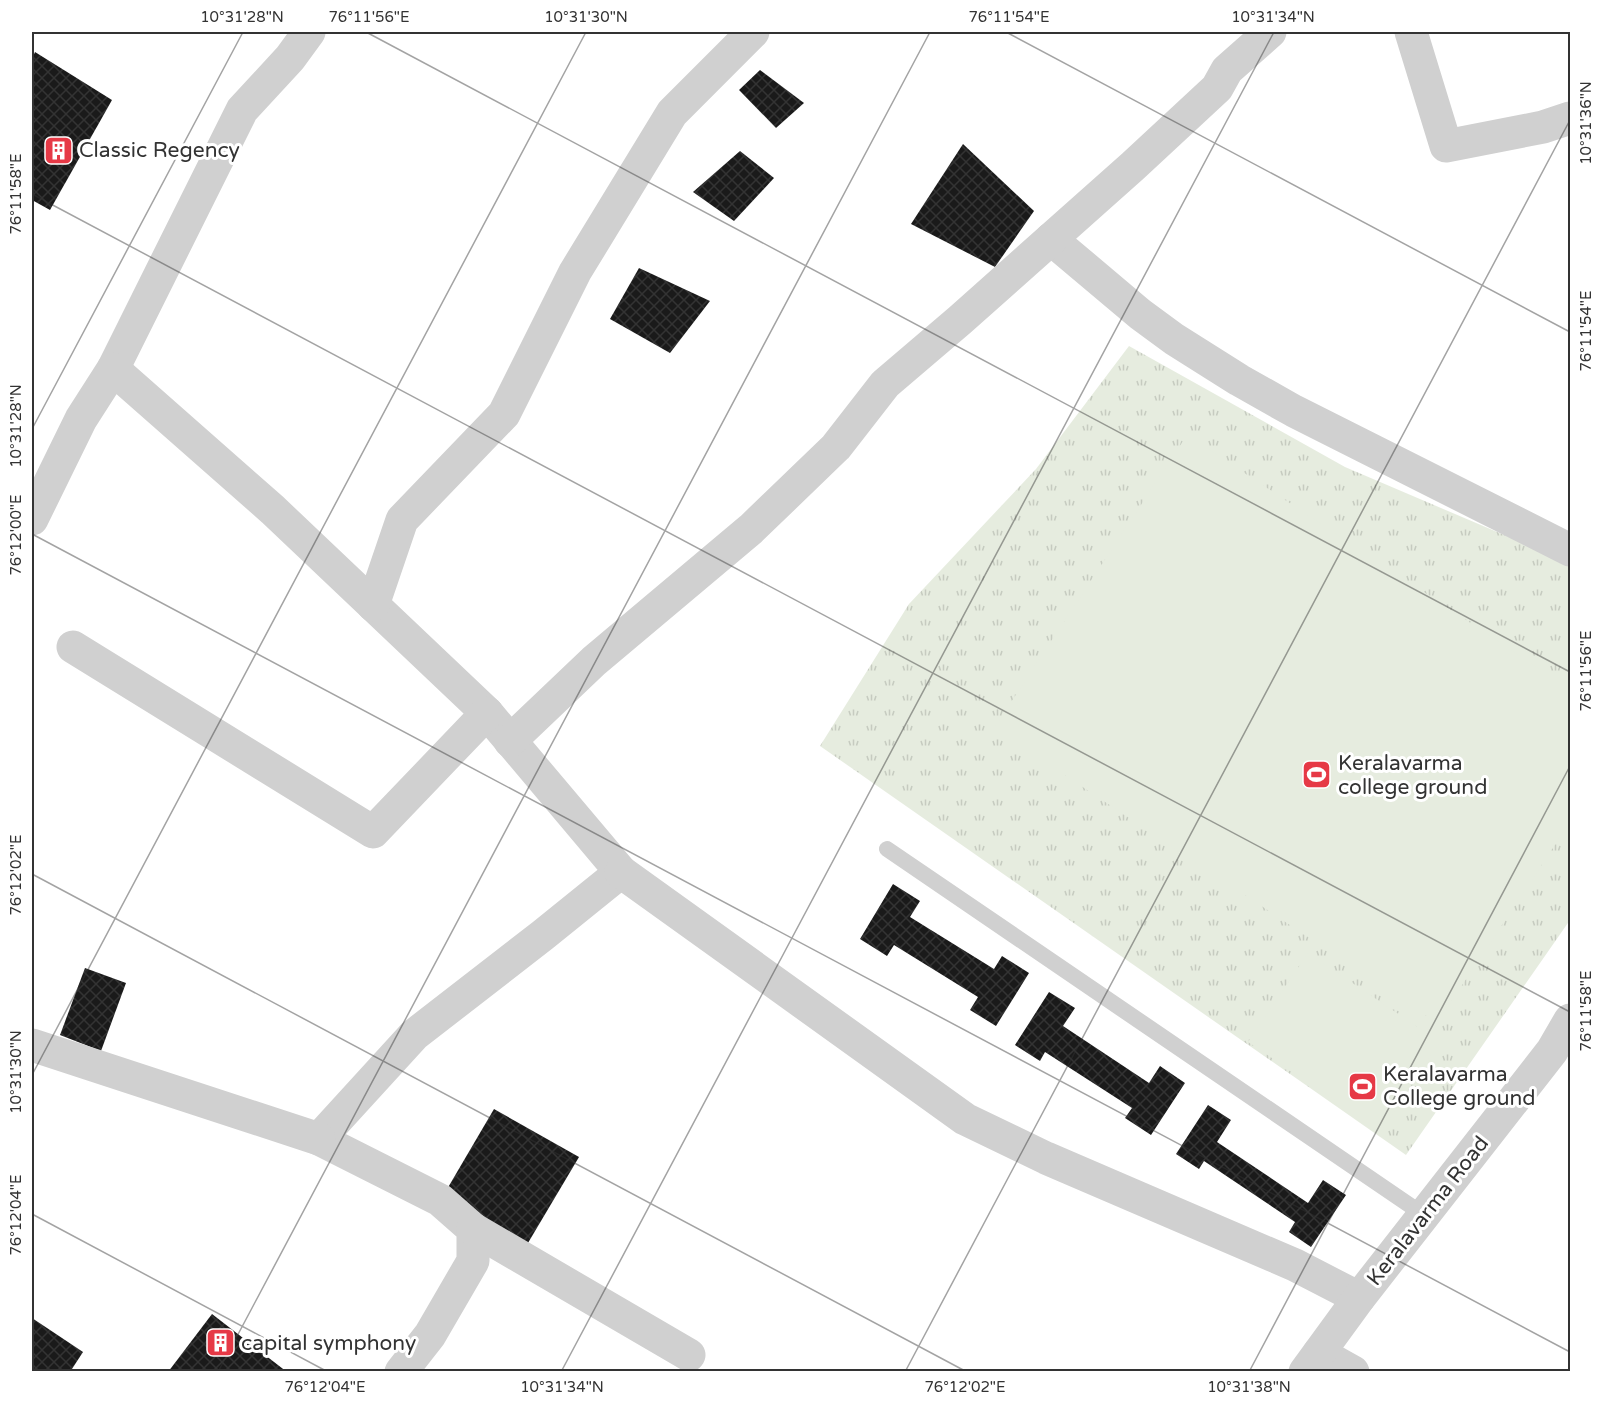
<svg xmlns="http://www.w3.org/2000/svg" width="1602" height="1403" font-family="'Varela Round',sans-serif">
	<style>
		.grass { fill: url(#grass-tufts) }
		.pitch { fill: #e6ecdf }
		.building { fill: url(#building-cross-hatch) }
		.lines { fill: none; stroke-linecap: round; stroke-linejoin: round }
		.service { stroke: #d0d0d0; stroke-width: 16 }
		.minor { stroke: #d0d0d0; stroke-width: 33 }
		.tertiary { stroke: #d0d0d0; stroke-width: 33 }
		.ticks { fill: none; stroke: #333; stroke-width: 1.5; stroke-opacity: 0.45 }
		.labels { text-anchor: middle; dominant-baseline: central; stroke-width: 6; stroke-linejoin: round; paint-order: stroke }
		.poi-label { font-size: 21px; fill: #333; stroke: #fff; text-anchor: start }
		.street-label { font-size: 21px; fill: #333; stroke: #fff }
		.neatline { fill: none; stroke: #333; stroke-width: 2 }
		.ticks-label { font-size: 15px; text-anchor: middle; fill: #333 }
	</style>
	<defs>
		<pattern id="grass-tufts" width="24" height="20" patternUnits="userSpaceOnUse" patternTransform="scale(1.5)"><rect width="24" height="20" fill="#e6ecdf"/><path d="M3 7l-1-3M5 7V3M7 7l1-3M15 17l-1-3M17 17v-4M19 17l1-3" fill="none" stroke="#c6cbc0"/></pattern>
		<pattern id="building-cross-hatch" width="8" height="8" patternUnits="userSpaceOnUse" patternTransform="scale(1.5)"><rect width="8" height="8" fill="#1a1a1a"/><path d="M0 0l8 8M0 8l8-8" fill="none" stroke="#333"/></pattern>
	</defs>
	<rect width="100%" height="100%" fill="#fff"/>
	<polygon class="grass" points="1129,346 1345,467 1565,561 1570,565 1570,920 1406,1155 820,746 909,604 1036,469"/>
	<g class="pitch">
		<polygon points="1187,435 1570,689 1570,822 1437,1023 994,728"/>
		<polygon points="1308,953 1440,1042 1381,1131 1248,1042"/>
	</g>
	<g class="building">
		<polygon points="35,52 112,100 50,210 32,200 32,59"/>
		<polygon points="760,70 804,103 776,128 739,90"/>
		<polygon points="963,144 1034,211 995,267 911,224"/>
		<polygon points="740,151 774,178 734,221 693,192"/>
		<polygon points="639,268 710,301 670,353 610,319"/>
		<polygon points="893,884 920,901 910,917 994,969 1002,956 1029,973 996,1026 970,1010 978,997 894,945 887,956 860,939"/>
		<polygon points="85,968 126,983 101,1051 60,1035"/>
		<polygon points="1049,992 1075,1008 1063,1026 1149,1083 1160,1066 1185,1083 1151,1135 1125,1118 1132,1108 1045,1052 1040,1061 1015,1045"/>
		<polygon points="1208,1105 1231,1120 1217,1142 1308,1203 1323,1180 1346,1195 1311,1247 1289,1232 1295,1222 1204,1161 1199,1169 1176,1154"/>
		<polygon points="494,1109 579,1157 525,1248 443,1196"/>
		<polygon points="212,1314 287,1372 168,1372"/>
		<polygon points="32,1318 83,1352 70,1372 32,1372"/>
	</g>
	<g class="lines">
		<polyline class="service" points="887,849 1424,1215"/>
		<g class="minor">
			<polyline points="1411,32 1446,146 1543,127 1570,118"/>
			<polyline points="1051,239 1140,314 1174,339 1239,380 1294,411 1570,550"/>
			<polyline points="113,369 242,110 290,58 309,32"/>
			<polyline points="32,519 81,419 113,369 273,510 487,713 621,872 543,935 414,1035 319,1139 440,1200 473,1229 473,1261 430,1335 401,1372"/>
			<polyline points="373,605 402,520 504,414 575,272 672,113 753,32"/>
			<polyline points="73,647 373,832 487,713"/>
			<polyline points="510,741 594,661 751,529 836,447 885,384 960,320 1133,166 1217,88 1227,70 1270,32"/>
			<polyline points="621,872 965,1119 1046,1158 1295,1265 1359,1298"/>
			<polyline points="32,1045 319,1139"/>
			<polyline points="473,1229 689,1355"/>
			<polyline points="1319,1353 1353,1372"/>
		</g>
		<polyline class="tertiary" points="1305,1372 1359,1298 1552,1051 1570,1020"/>
	</g>
	<path class="ticks" d="M366,32l1204,640M1006,32l564,300M32,194l1538,818M32,429l211,-397M32,534l1538,818M32,874l935,498M32,1075l554,-1043M32,1214l296,158M218,1372l712,-1340M561,1372l713,-1340M905,1372l665,-1252M1249,1372l321,-606"/>
	<defs>
		<symbol id="building-square" viewBox="-11 -11 22 22"><rect x="-9" y="-9" width="18" height="18" rx="4" fill="#e63946" stroke="#fff"/><path d="M-4-6H4V6H1V3H-1V6H-4ZM-2.5-4.3h1.7v1.8h-1.7ZM.8-4.3h1.7v1.8H.8ZM-2.5-1h1.7V.8h-1.7ZM.8-1h1.7V.8H.8Z" fill="#fff"/></symbol>
		<symbol id="stadium-square" viewBox="-11 -11 22 22"><rect x="-9" y="-9" width="18" height="18" rx="4" fill="#e63946" stroke="#fff"/><path d="M0-5a6.5 5 0 1 0 0 10a6.5 5 0 1 0 0-10ZM-3.5-1.8h7v3.6h-7Z" fill="#fff"/></symbol>
	</defs>
	<g fill-rule="evenodd">
		<use href="#building-square" x="42" y="134" width="33" height="33"/>
		<use href="#stadium-square" x="1300" y="758" width="33" height="33"/>
		<use href="#stadium-square" x="1346" y="1070" width="33" height="33"/>
		<use href="#building-square" x="204" y="1326" width="33" height="33"/>
	</g>
	<g class="labels">
		<g class="poi-label">
			<text x="79" y="150">Classic Regency</text>
			<text x="1338" y="763">Keralavarma<tspan x="1338" dy="24">college ground</tspan></text>
			<text x="1383" y="1074">Keralavarma<tspan x="1383" dy="24">College ground</tspan></text>
			<text x="241" y="1343">capital symphony</text>
		</g>
		<g class="street-label">
			<text transform="translate(1428 1211) rotate(-52)">Keralavarma Road</text>
		</g>
	</g>
	<rect width="1602" height="1403" fill="none" stroke="#ffffff" stroke-width="66"/>
	<rect x="33" y="33" width="1536" height="1337" class="neatline"/>
	<g class="ticks-label">
		<text x="242" y="22">10°31'28"N</text>
		<text x="369" y="22">76°11'56"E</text>
		<text x="586" y="22">10°31'30"N</text>
		<text x="1009" y="22">76°11'54"E</text>
		<text x="1273" y="22">10°31'34"N</text>
		<text transform="translate(1586 123) rotate(-90)" y="5">10°31'36"N</text>
		<text transform="translate(16 194) rotate(-90)" y="5">76°11'58"E</text>
		<text transform="translate(1586 331) rotate(-90)" y="5">76°11'54"E</text>
		<text transform="translate(16 426) rotate(-90)" y="5">10°31'28"N</text>
		<text transform="translate(16 535) rotate(-90)" y="5">76°12'00"E</text>
		<text transform="translate(1586 671) rotate(-90)" y="5">76°11'56"E</text>
		<text transform="translate(16 875) rotate(-90)" y="5">76°12'02"E</text>
		<text transform="translate(1586 1011) rotate(-90)" y="5">76°11'58"E</text>
		<text transform="translate(16 1072) rotate(-90)" y="5">10°31'30"N</text>
		<text transform="translate(16 1215) rotate(-90)" y="5">76°12'04"E</text>
		<text x="325" y="1392">76°12'04"E</text>
		<text x="562" y="1392">10°31'34"N</text>
		<text x="965" y="1392">76°12'02"E</text>
		<text x="1249" y="1392">10°31'38"N</text>
	</g>
</svg>
